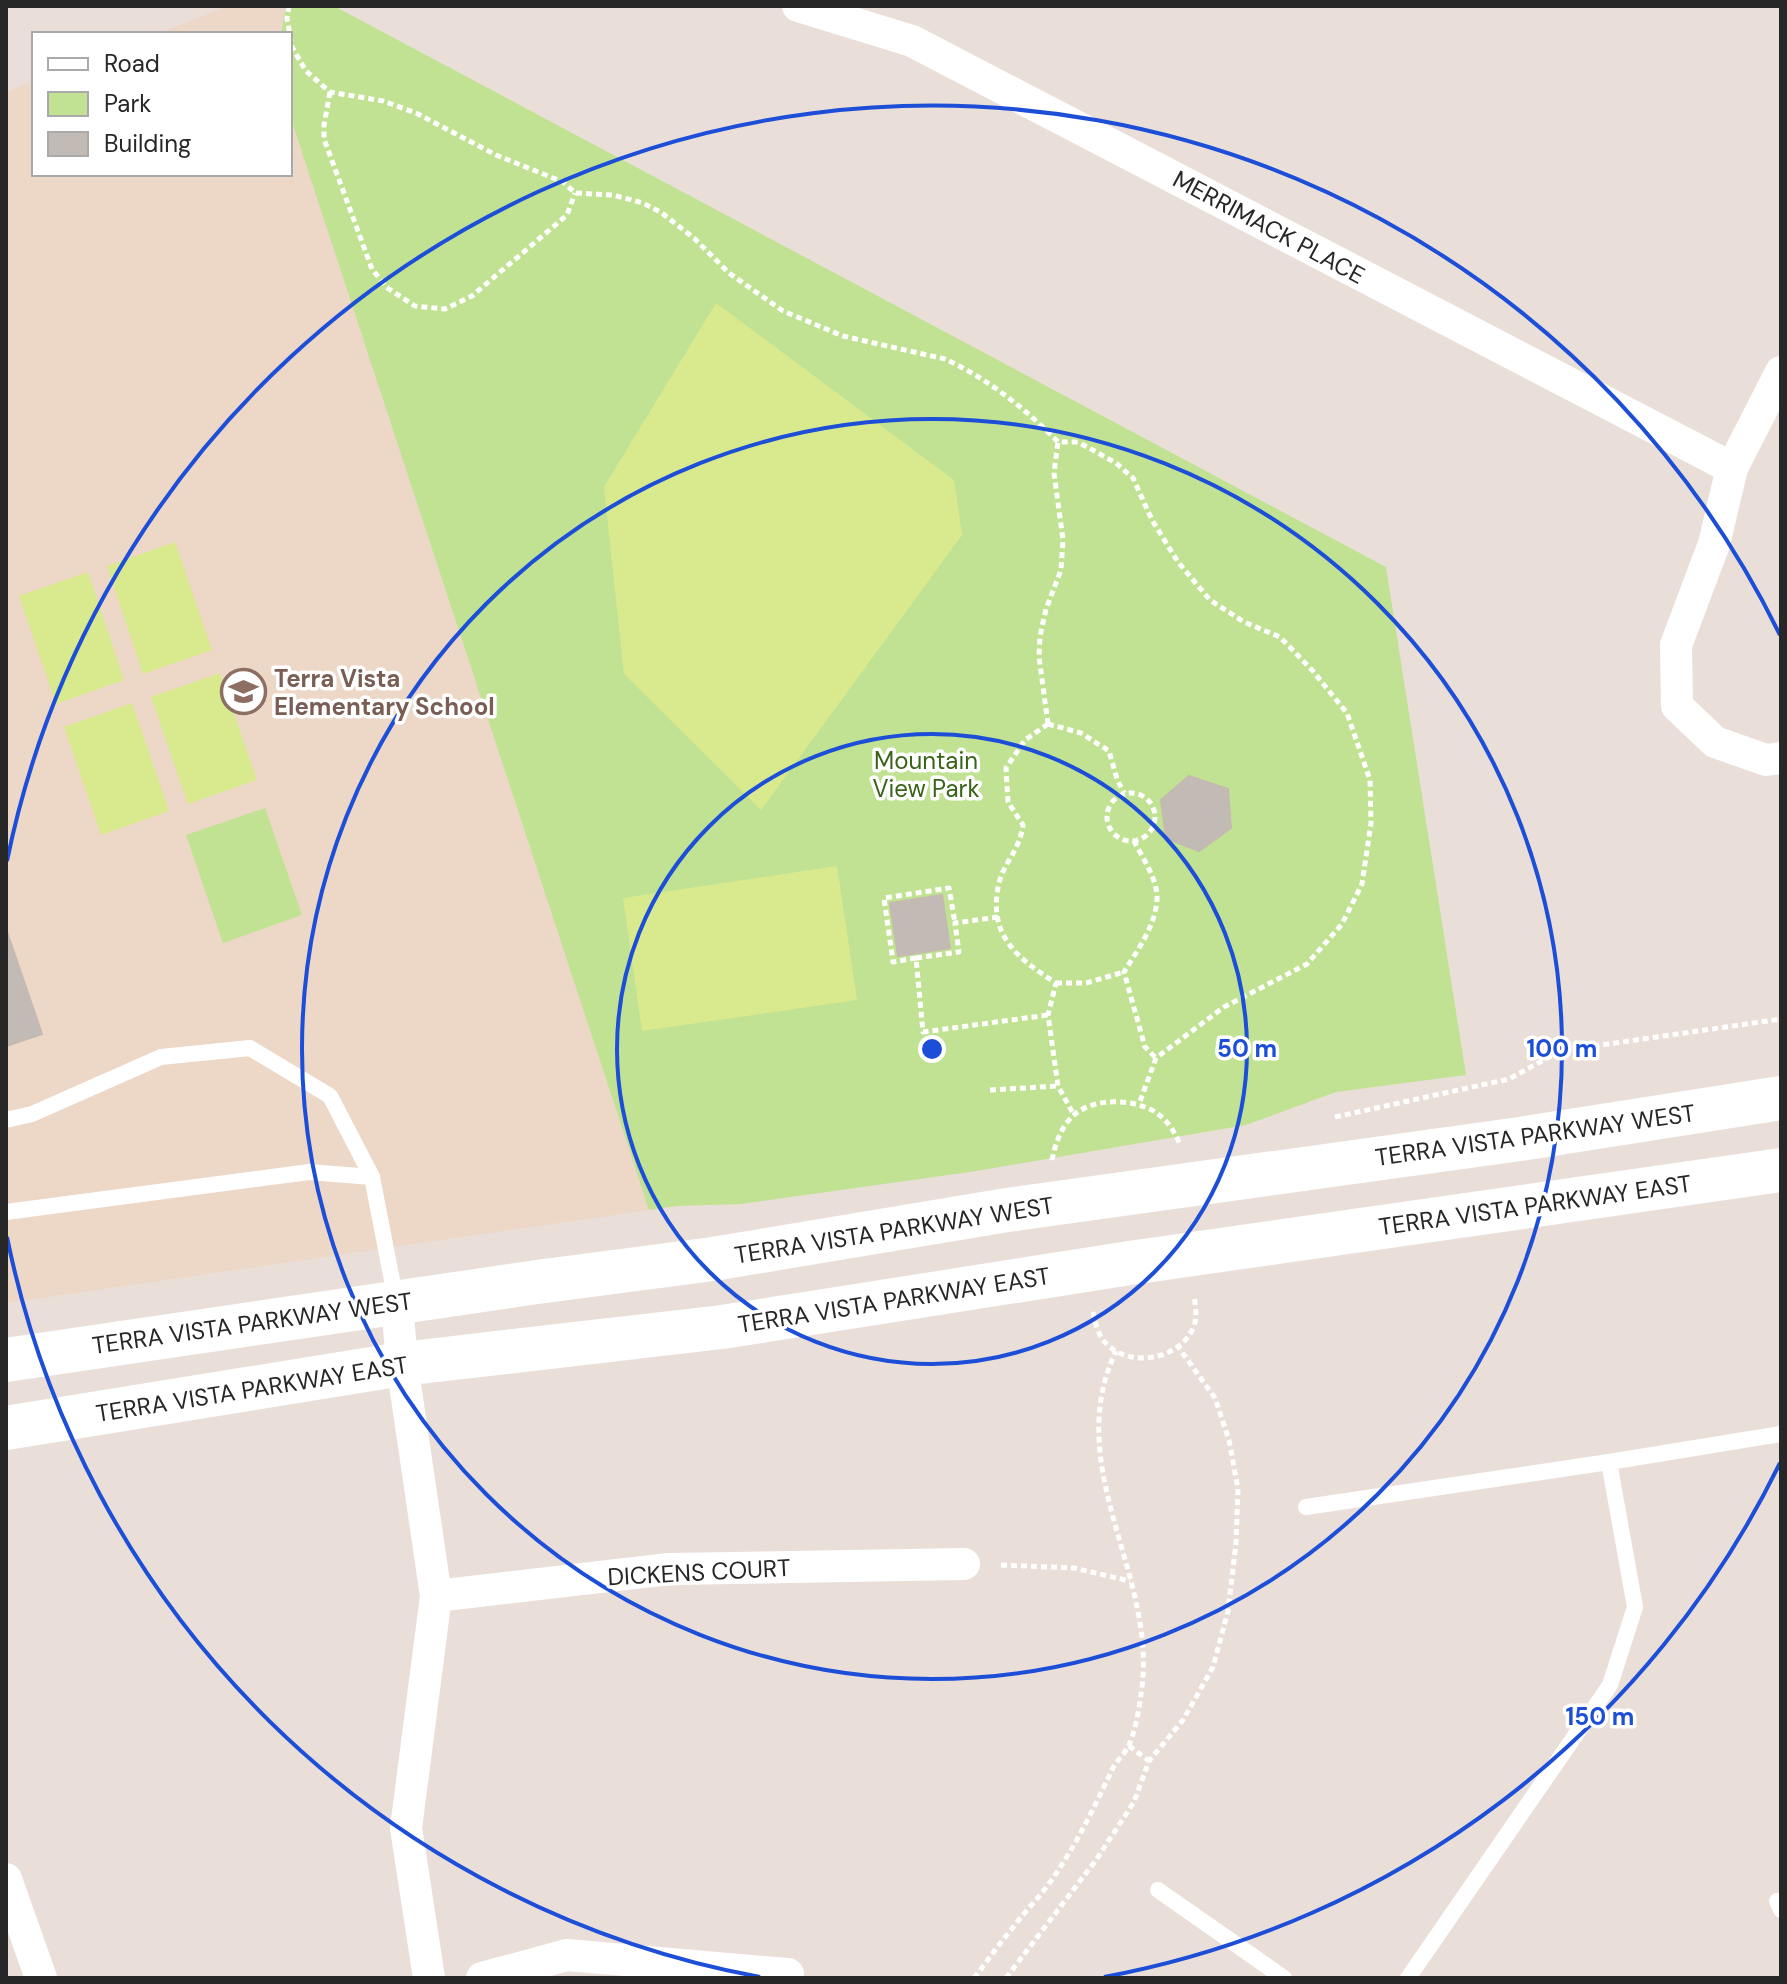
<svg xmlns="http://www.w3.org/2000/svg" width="1787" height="1984" font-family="'DM Sans',sans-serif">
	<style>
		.education { fill: #edd7c6 }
		.green { fill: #c1e293 }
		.pitch { fill: #d9ea8e }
		.building { fill: #c2bab4; stroke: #c5bab2; stroke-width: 2 }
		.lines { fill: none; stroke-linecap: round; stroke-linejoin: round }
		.path { stroke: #fff; stroke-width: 5; stroke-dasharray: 6 4; stroke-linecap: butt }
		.lane { stroke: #fff; stroke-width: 16 }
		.street { stroke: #fff; stroke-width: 32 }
		.secondary { stroke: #fff; stroke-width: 44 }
		.ring { fill: none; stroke: #1d4ed8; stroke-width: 4 }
		.labels { text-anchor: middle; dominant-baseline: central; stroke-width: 7; stroke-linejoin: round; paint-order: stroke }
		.street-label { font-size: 24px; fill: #272727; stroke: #fff }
		.education-label { font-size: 24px; font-weight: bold; fill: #785e54; stroke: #fff; text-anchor: start }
		.park-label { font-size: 24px; fill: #396318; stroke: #fff }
		.centre { fill: #1d4ed8; stroke: #fff; stroke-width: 4 }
		.ring-label { font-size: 24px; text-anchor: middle; font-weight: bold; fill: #1d4ed8; stroke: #fff; stroke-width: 7; stroke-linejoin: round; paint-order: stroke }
	</style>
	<rect width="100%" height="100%" fill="#eaded8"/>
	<g class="education">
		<polygon points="229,6 286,6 281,34 157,34"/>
		<polygon points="34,81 34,174 290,174 290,116 649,1210 6,1303 6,92"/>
	</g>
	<g class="green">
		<polygon points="286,6 334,6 1386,567 1466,1075 1336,1092 1246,1125 970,1172 741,1204 677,1206 649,1210 290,116 290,34 281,34"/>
		<polygon points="265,808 302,915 223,943 186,835"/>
	</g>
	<g class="pitch">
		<polygon points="716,303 954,480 962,535 761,810 624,674 604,487"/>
		<polygon points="175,542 212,650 143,674 107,566"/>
		<polygon points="88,572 124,680 56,704 19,596"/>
		<polygon points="220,673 257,780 188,804 151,697"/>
		<polygon points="132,703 169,811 101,835 64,727"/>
		<polygon points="837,866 857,1000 642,1031 623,898"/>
	</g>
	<g class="building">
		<polygon points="1189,776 1228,789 1231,828 1199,851 1166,838 1161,800"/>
		<polygon points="942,895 950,948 898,956 890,903"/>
		<polygon points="6,929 42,1034 6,1046"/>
	</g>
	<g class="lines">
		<g class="path">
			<path d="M289,6l-2,12 5,29 14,24 24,21 53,9 33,12 80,42 67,27 12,11 38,2 30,8 19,10 33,26 34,34 54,38 60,25 102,23c42,19 82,51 113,83h20l38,21 17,15 19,42 26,42 32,38 34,22 36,15 32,33 35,43 23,67 1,43 -9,61 -20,40 -35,40 -83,43 -68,51 -17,46"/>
			<polyline points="330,92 324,125 324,139 372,269 386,287 415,306 445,309 472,296 567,215 575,193"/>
			<path d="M1048,724l-23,16 -19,28 2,34 15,23c-4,27 -19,37 -24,58 -12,52 18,75 57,100l-8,32 10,71 16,29"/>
			<polyline points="1048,724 1039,657 1040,636 1046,609 1061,570 1063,540 1054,473 1058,442"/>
			<polyline points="1048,724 1081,733 1109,751 1117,779 1124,793"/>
			<circle cx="1131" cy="817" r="24"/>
			<path d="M1134,841c8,16 24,39 23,58 -1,26 -20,52 -33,73l21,75 11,11"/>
			<polyline points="998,917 955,923 959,952 916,958 923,1032 1048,1015"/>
			<polyline points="916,958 893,962 884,898 949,888 955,923"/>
			<polyline points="1056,983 1086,983 1124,972"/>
			<polyline points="990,1090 1058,1086"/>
			<polyline points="1335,1117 1509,1079 1560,1051 1781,1019"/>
			<path d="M1052,1160c3,-15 9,-34 22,-45 20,-18 62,-17 84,-1 10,7 17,19 22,30"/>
			<path d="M1093,1312c2,10 5,22 11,29 22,27 71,20 87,-9 7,-11 5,-23 3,-36"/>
			<polyline points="1001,1565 1074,1568 1130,1581"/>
			<polyline points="1129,1746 1149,1761"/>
			<path d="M974,1978c13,-16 24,-33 37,-48 13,-18 30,-34 42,-52 23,-33 41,-70 58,-106 4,-10 12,-16 17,-25 7,-14 11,-37 13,-53 19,-117 -81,-225 -25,-343"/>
			<polyline points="1006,1978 1096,1860 1134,1802 1149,1761 1183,1720 1213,1667 1228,1611 1236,1543 1238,1489 1229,1440 1215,1398 1179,1348"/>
		</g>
		<g class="lane">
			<polyline points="6,1120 32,1114 161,1057 250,1048 330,1096 372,1177 396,1301"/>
			<polyline points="6,1212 309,1172 372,1177"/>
			<polyline points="1306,1507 1609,1462"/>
			<polyline points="1158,1890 1284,1978"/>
			<polyline points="1777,1901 1781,1910"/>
			<polyline points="1408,1978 1610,1685 1635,1607 1609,1462 1781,1434"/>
		</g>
		<g class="street">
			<polyline points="798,6 912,41 1732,468"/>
			<polyline points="1781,372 1732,468 1714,544 1676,645 1677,706 1715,742 1766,760 1781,758"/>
			<polyline points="397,1303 402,1364 436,1596 406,1828 429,1978"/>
			<polyline points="436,1596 669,1569 964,1564"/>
			<polyline points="6,1879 41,1978"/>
			<polyline points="482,1978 567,1955 788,1974"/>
		</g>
		<g class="secondary">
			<polyline points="6,1360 537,1282 713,1259 1007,1210 1520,1139 1781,1098"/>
			<polyline points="6,1428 402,1364 722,1327 1130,1263 1781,1170"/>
		</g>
	</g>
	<g class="ring">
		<circle cx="932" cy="1049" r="315"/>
		<circle cx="932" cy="1049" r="630"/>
		<path d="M1780 1463A944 944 0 0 1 1104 1977M760 1977A944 944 0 0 1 7 1237M7 861A944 944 0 0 1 1780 635"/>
	</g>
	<defs>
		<symbol id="school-ring" viewBox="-11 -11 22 22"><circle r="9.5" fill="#fff" stroke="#8d6e63" stroke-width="1.5"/><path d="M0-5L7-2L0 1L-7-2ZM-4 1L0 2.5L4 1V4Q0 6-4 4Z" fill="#8d6e63"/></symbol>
	</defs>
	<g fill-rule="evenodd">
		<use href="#school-ring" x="218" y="666" width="51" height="51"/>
	</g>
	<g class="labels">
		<g class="street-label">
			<text transform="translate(1269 227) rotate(28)">MERRIMACK PLACE</text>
			<text transform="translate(1535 1135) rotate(-8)">TERRA VISTA PARKWAY WEST</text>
			<text transform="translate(1535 1205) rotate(-8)">TERRA VISTA PARKWAY EAST</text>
			<text transform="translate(894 1230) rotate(-9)">TERRA VISTA PARKWAY WEST</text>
			<text transform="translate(894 1300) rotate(-9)">TERRA VISTA PARKWAY EAST</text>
			<text transform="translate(252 1323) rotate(-8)">TERRA VISTA PARKWAY WEST</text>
			<text transform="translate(252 1389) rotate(-9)">TERRA VISTA PARKWAY EAST</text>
			<text transform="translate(699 1572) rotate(-3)">DICKENS COURT</text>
		</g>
		<g class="education-label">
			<text x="274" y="678">Terra Vista<tspan x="274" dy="28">Elementary School</tspan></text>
		</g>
		<g class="park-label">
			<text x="926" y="760">Mountain<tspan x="926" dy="28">View Park</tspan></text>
		</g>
	</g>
	<circle cx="932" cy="1049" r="12" class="centre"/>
	<g class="ring-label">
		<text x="1247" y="1057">50 m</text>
		<text x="1562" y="1057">100 m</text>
		<text x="1600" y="1725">150 m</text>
	</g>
	<rect width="1787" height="1984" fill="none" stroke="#272727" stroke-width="16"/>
	<rect x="32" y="32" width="260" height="144" fill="#ffffff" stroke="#a9a9a9" stroke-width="2"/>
	<rect x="48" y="58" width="40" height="12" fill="#ffffff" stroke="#a9a9a9" stroke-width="2"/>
	<text x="104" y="72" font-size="24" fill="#272727">Road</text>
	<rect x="48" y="92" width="40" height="24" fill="#c1e293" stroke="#a9a9a9" stroke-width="2"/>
	<text x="104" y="112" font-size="24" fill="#272727">Park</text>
	<rect x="48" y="132" width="40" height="24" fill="#c2bab4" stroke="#a9a9a9" stroke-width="2"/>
	<text x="104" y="152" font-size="24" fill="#272727">Building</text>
</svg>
